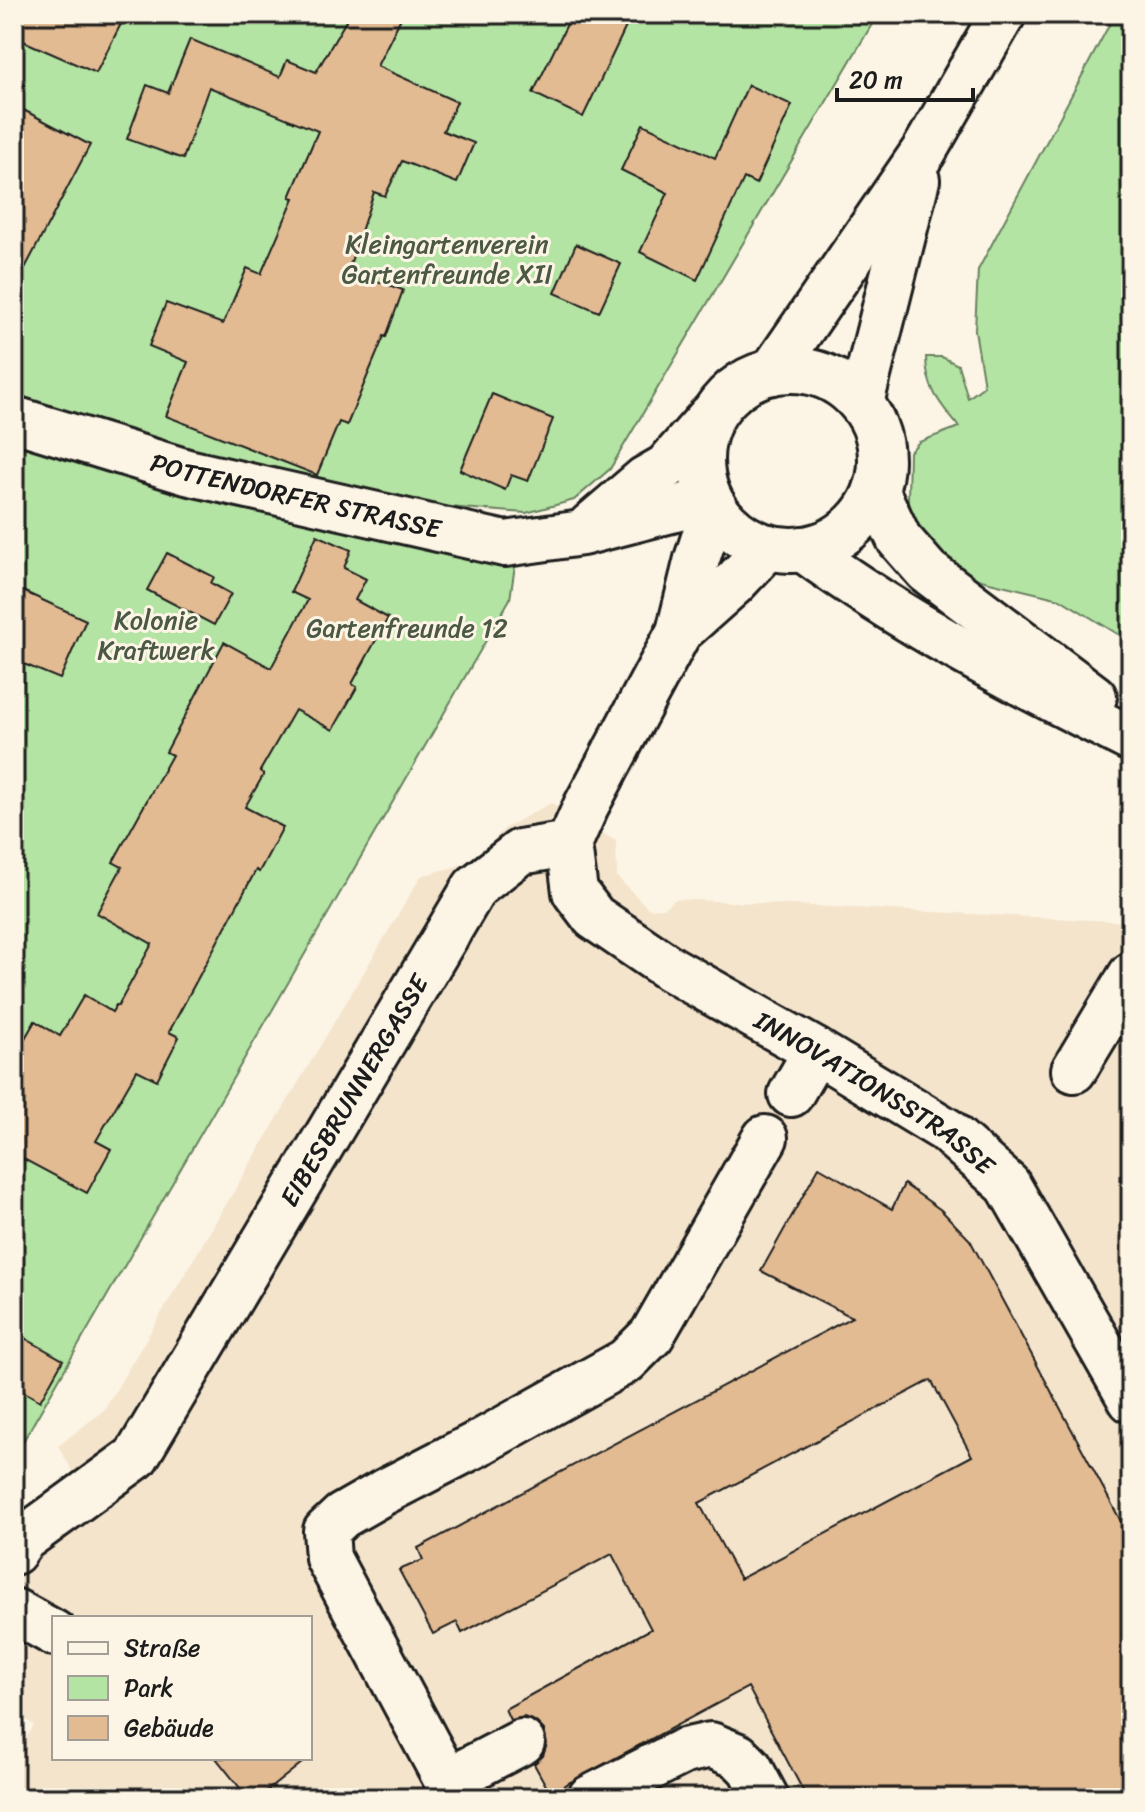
<svg xmlns="http://www.w3.org/2000/svg" width="1145" height="1812" font-family="Sriracha,sans-serif">
	<style>
		.built { fill: #f4e4cc; fill-rule: evenodd }
		.green { fill: #b4e4a3; stroke: #688060; stroke-width: 2 }
		.building { fill: #e2bb93; stroke: #1c1c1c; stroke-width: 2; fill-rule: evenodd }
		.lines { fill: none; stroke-linecap: round; stroke-linejoin: round }
		.minor-casing { stroke: #1c1c1c; stroke-width: 50 }
		.minor { stroke: #fcf5e5; stroke-width: 44 }
		.labels { text-anchor: middle; dominant-baseline: central; stroke-width: 6; stroke-linejoin: round; paint-order: stroke }
		.park-label { font-size: 26px; fill: #4a5844; stroke: #fcf5e5 }
		.street-label { font-size: 26px; fill: #1c1c1c; stroke: #fcf5e5 }
	</style>
	<rect width="100%" height="100%" fill="#fcf5e5"/>
	<filter id="ink" filterUnits="userSpaceOnUse"><feTurbulence type="fractalNoise" baseFrequency=".0125" numOctaves="2"/><feDisplacementMap in="SourceGraphic" scale="16" xChannelSelector="R" yChannelSelector="G"/><feConvolveMatrix kernelMatrix="1 2 1 2 8 2 1 2 1" color-interpolation-filters="sRGB"/></filter>
	<g filter="url(#ink)">
		<path class="built" d="M551,803l65,38 1,36 32,32 14,-1 13,-9 455,23v876h-1117v-40l20,-33 -20,-13v-187l61,-50 -17,-29 46,-36 317,-534 51,-14 33,-34zM54,1618h256v140h-256z"/>
		<g class="green">
			<polygon points="14,14 878,14 610,469 574,500 526,513 410,504 79,420 14,398"/>
			<path d="M1115,14h16v628l-71,-43 -108,-26 -34,-42 -10,-32 1,-46 10,-11 40,-15c-19,-23 -33,-39 -33,-70h16l16,8 10,33 16,-12 -9,-56 3,-60z"/>
			<polygon points="14,442 222,505 515,566 510,599 14,1457"/>
		</g>
		<g class="building">
			<polygon points="14,14 126,14 96,73 14,37"/>
			<polygon points="350,14 403,14 377,66 457,102 443,131 474,143 457,183 402,161 385,196 374,192 348,271 403,290 386,337 384,336 347,425 339,422 317,475 166,416 188,362 149,346 166,303 223,324 247,268 261,274 294,198 290,197 318,131 209,87 183,159 127,139 147,85 168,93 190,39 280,77 287,60 316,72"/>
			<polygon points="572,14 632,14 583,117 533,93"/>
			<polygon points="748,85 792,105 756,184 744,178 697,280 640,252 668,193 621,170 643,124 715,158"/>
			<polygon points="14,105 90,145 14,289"/>
			<polygon points="576,244 621,264 599,312 555,293"/>
			<polygon points="492,394 553,419 528,481 511,475 505,490 460,470"/>
			<polygon points="317,535 351,550 344,568 366,579 355,600 388,618 352,684 357,687 333,730 295,710 260,771 264,774 245,807 283,827 259,872 256,870 169,1032 179,1037 157,1080 137,1070 96,1141 111,1149 87,1193 14,1154 14,1057 35,1021 60,1036 84,995 112,1012 116,1005 118,1006 152,944 97,913 122,867 113,862 172,755 166,752 224,642 271,668 308,600 291,592"/>
			<polygon points="167,553 214,577 211,583 231,594 214,625 147,590"/>
			<polygon points="14,587 86,620 60,679 14,660"/>
			<path d="M819,1167l73,42 12,-25 37,26 29,30 161,300v258h-324l-59,-111 -198,106 -16,-29 9,-8 4,-12 -3,-14 -9,-9 -11,-4 -14,3 -5,-11 146,-80 -39,-75 -150,79 -5,-11 -24,12 -34,-64 24,-10 -5,-12 434,-231 -91,-46zM931,1380l41,76 -232,123 -41,-76z"/>
			<polygon points="14,1332 63,1360 40,1401 14,1386"/>
			<polygon points="216,1758 308,1758 258,1798 248,1798"/>
		</g>
		<g class="lines">
			<defs>
				<g id="minor">
					<circle cx="791" cy="460" r="90"/>
					<polyline points="772,372 924,151 1003,14"/>
					<polyline points="861,403 917,180"/>
					<path id="s1" d="M14,419l173,53 318,72 77,-11 101,-26 26,-9"/>
					<polyline points="876,490 899,539 927,571 1094,697"/>
					<path id="s2" d="M714,507l-17,52 -18,73 -93,174 -17,38 6,48 19,25 75,51 147,83 130,79 62,55 123,215"/>
					<polyline points="590,526 645,479 666,467 710,417"/>
					<path d="M803,549c102,75 215,134 328,190"/>
					<polyline points="679,632 734,583 768,547"/>
					<polyline points="1074,1070 1131,975"/>
					<polyline points="791,1094 816,1051"/>
					<path id="s3" d="M14,1552l8,-12 114,-83 339,-570 45,-35 49,-8"/>
					<polyline points="14,1611 54,1633"/>
					<polyline points="447,1781 522,1742"/>
					<polyline points="456,1798 328,1558 326,1531 342,1516 384,1492 481,1442 626,1361 652,1335 765,1138"/>
					<polyline points="590,1798 684,1751 711,1745 738,1756 750,1768 766,1798"/>
				</g>
			</defs>
			<use href="#minor" class="minor-casing"/>
			<use href="#minor" class="minor"/>
		</g>
	</g>
	<g class="labels">
		<g class="park-label">
			<text x="447" y="244">Kleingartenverein<tspan x="447" dy="30">Gartenfreunde XII</tspan></text>
			<text x="156" y="620">Kolonie<tspan x="156" dy="30">Kraftwerk</tspan></text>
			<text x="407" y="628">Gartenfreunde 12</text>
		</g>
		<g class="street-label">
			<text stroke="none"><textPath href="#s1" startOffset="292">POTTENDORFER STRASSE</textPath></text>
			<text stroke="none"><textPath href="#s3" startOffset="582">EIBESBRUNNERGASSE</textPath></text>
			<text stroke="none"><textPath href="#s2" startOffset="780">INNOVATIONSSTRASSE</textPath></text>
		</g>
	</g>
	<rect width="1145" height="1812" fill="none" stroke="#fcf5e5" stroke-width="48"/>
	<rect x="24" y="24" width="1097" height="1764" fill="none" stroke="#1c1c1c" stroke-width="3" filter="url(#ink)"/>
	<rect x="52" y="1616" width="260" height="144" fill="#fcf5e5" stroke="#a29e95" stroke-width="2"/>
	<rect x="68" y="1642" width="40" height="12" fill="#fcf5e5" stroke="#a29e95" stroke-width="2"/>
	<text x="124" y="1656" font-size="24" fill="#1c1c1c">Straße</text>
	<rect x="68" y="1676" width="40" height="24" fill="#b4e4a3" stroke="#a29e95" stroke-width="2"/>
	<text x="124" y="1696" font-size="24" fill="#1c1c1c">Park</text>
	<rect x="68" y="1716" width="40" height="24" fill="#e2bb93" stroke="#a29e95" stroke-width="2"/>
	<text x="124" y="1736" font-size="24" fill="#1c1c1c">Gebäude</text>
	<path d="M837 88v12h136v-12" fill="none" stroke="#1c1c1c" stroke-width="4"/>
	<text x="849" y="88" font-size="24" fill="#1c1c1c" stroke="#fcf5e5" stroke-width="6" paint-order="stroke">20 m</text>
</svg>
